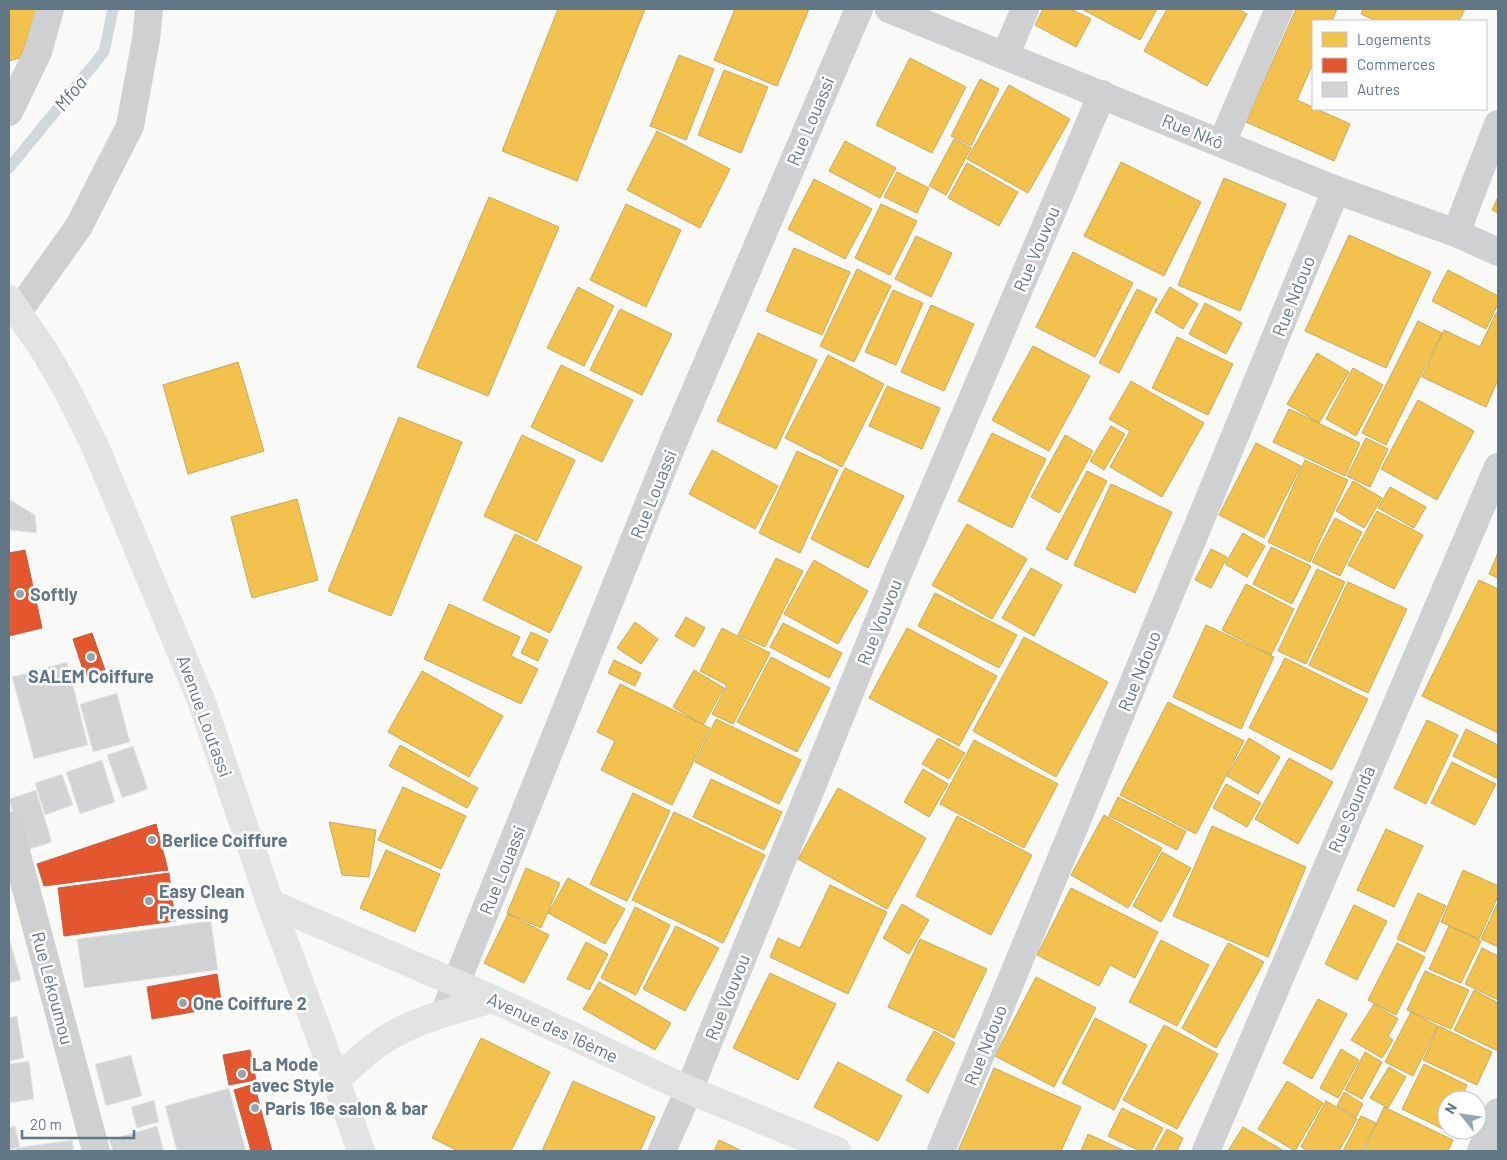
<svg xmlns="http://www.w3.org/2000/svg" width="1507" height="1160" font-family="Barlow,sans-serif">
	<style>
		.homes { fill: #f2c14e; stroke: #c6ab5e }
		.shops { fill: #e4572e; stroke: #bd6148 }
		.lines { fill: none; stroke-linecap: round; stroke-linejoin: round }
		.stream { stroke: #cfd8db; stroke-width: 11 }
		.building { fill: #d1d3d4; stroke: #e8e8e8 }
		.minor { stroke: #ced0d1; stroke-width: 28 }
		.secondary { stroke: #e2e3e3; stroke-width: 28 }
		.poi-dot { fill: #96a4ad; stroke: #fff; stroke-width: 2 }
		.labels { text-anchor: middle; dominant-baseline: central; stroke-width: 5; stroke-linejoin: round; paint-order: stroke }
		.street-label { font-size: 18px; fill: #617785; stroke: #fff }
		.poi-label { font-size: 18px; font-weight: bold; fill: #617785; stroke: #fff; text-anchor: start }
		.water-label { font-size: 19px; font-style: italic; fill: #5d777e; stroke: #fff }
	</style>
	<rect width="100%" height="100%" fill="#f9f9f8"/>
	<g class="homes">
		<polygon points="9,9 38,9 20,58 9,61"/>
		<polygon points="558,9 645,9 577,181 502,151"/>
		<polygon points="735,9 809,9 777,86 714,60"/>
		<polygon points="1043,9 1071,9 1091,19 1076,47 1035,25"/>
		<polygon points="1082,9 1157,9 1140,40"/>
		<polygon points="1167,9 1238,9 1247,14 1207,86 1144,51"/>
		<polygon points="1296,9 1337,9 1332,21 1313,21 1313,63 1297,100 1350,124 1334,161 1246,122"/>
		<polygon points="1363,9 1465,9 1459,21 1376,21 1361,14"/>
		<polygon points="679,55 714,69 686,140 650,126"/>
		<polygon points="910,58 966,87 932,153 876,125"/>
		<polygon points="724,70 768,87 741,153 698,135"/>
		<polygon points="980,79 999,89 971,146 951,136"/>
		<polygon points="1009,85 1070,119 1028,193 967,159"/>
		<polygon points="657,131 730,169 700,228 627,190"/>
		<polygon points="954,139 971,148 946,195 929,186"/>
		<polygon points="845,141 896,168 880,198 829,171"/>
		<polygon points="1121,162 1201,202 1164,276 1084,236"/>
		<polygon points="967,163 1018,192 999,226 948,198"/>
		<polygon points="897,172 929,188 917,213 884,197"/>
		<polygon points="1224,178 1286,204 1240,311 1178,285"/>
		<polygon points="814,179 872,209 845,259 788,229"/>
		<polygon points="489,197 559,227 488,396 417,367"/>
		<polygon points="1498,197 1498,213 1492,210"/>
		<polygon points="626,204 681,230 646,307 590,280"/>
		<polygon points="881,204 917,221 890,275 855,258"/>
		<polygon points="1349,235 1431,272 1386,368 1305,331"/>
		<polygon points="916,236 952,253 931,297 895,279"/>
		<polygon points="794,248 850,272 822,335 766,311"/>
		<polygon points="1073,252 1133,283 1095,357 1036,327"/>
		<polygon points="857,269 891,286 854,362 820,346"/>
		<polygon points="1448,270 1498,296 1498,304 1486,329 1432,301"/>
		<polygon points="578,287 614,306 584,366 547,348"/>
		<polygon points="1170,287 1198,304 1183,329 1155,312"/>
		<polygon points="1137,289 1157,299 1119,373 1099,363"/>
		<polygon points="893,290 923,303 896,365 865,352"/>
		<polygon points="1205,303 1242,323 1226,354 1189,334"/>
		<polygon points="931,305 974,324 944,391 901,372"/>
		<polygon points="620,309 672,334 642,395 590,370"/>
		<polygon points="1496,313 1498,314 1498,380 1486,407 1422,377 1444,330 1480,347"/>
		<polygon points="1418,321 1442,333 1386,445 1362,433"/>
		<polygon points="758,333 817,360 776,449 717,421"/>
		<polygon points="1177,337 1233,364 1208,415 1152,388"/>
		<polygon points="1033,346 1090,376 1049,451 992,420"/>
		<polygon points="1317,353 1349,372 1319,423 1287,404"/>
		<polygon points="828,355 884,384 842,467 785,438"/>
		<polygon points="238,362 264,451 188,474 163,385"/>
		<polygon points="561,365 633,400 602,462 531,427"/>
		<polygon points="1353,368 1383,385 1356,436 1326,419"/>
		<polygon points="1131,381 1204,423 1162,497 1110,467 1130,431 1109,419"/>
		<polygon points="887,386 940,408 922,449 869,426"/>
		<polygon points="1418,400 1474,431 1437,500 1381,469"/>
		<polygon points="1289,409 1360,443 1345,476 1273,442"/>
		<polygon points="399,417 462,442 391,616 328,591"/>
		<polygon points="1111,426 1125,434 1104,470 1090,461"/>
		<polygon points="992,433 1046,459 1012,528 958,501"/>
		<polygon points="522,435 575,460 537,541 484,516"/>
		<polygon points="1065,435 1093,451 1059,513 1031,497"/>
		<polygon points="1366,438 1388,449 1370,487 1347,476"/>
		<polygon points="1256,443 1301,466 1264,538 1219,515"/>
		<polygon points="712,450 778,486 755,529 689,494"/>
		<polygon points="797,451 838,470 800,553 759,533"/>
		<polygon points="1305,460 1348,480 1310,562 1268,542"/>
		<polygon points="845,468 904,496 868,568 811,539"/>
		<polygon points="1087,471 1107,481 1067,560 1046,549"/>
		<polygon points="1353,481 1382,498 1364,528 1336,511"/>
		<polygon points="1111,484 1172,512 1135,593 1074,565"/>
		<polygon points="1390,487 1426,507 1414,528 1378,508"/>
		<polygon points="297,499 318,580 252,598 231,517"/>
		<polygon points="1377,511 1423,535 1394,589 1348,565"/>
		<polygon points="1335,518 1362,532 1340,576 1312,562"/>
		<polygon points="967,524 1027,559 992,619 932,585"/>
		<polygon points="1243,533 1265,546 1247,577 1225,564"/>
		<polygon points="515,534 582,567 550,633 483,600"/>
		<polygon points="1271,547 1311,566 1292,604 1253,584"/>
		<polygon points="1211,549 1227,557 1211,588 1195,580"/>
		<polygon points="1498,553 1498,578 1489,574"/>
		<polygon points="776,558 803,571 765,647 738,635"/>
		<polygon points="814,560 868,591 838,644 784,614"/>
		<polygon points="1031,568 1062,585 1034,636 1002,618"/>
		<polygon points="1317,569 1345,582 1306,664 1278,651"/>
		<polygon points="1479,580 1498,589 1498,733 1422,696"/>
		<polygon points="1348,582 1407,609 1368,693 1309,665"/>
		<polygon points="1246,584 1294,609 1271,655 1222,630"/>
		<polygon points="935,593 1017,635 999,668 918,626"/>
		<polygon points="449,604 520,637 511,656 538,669 521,704 424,659"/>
		<polygon points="686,617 705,628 694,647 675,636"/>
		<polygon points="635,622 658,639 641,664 617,648"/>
		<polygon points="783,623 842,653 829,678 770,647"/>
		<polygon points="1206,625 1274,657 1241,729 1173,697"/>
		<polygon points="722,628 770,653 733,724 712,714 727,685 700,671"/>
		<polygon points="907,628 997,676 959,746 869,698"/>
		<polygon points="531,632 548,640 538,661 521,653"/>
		<polygon points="1024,637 1108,682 1056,777 973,731"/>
		<polygon points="771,657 830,688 797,752 737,722"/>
		<polygon points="1285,658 1368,699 1332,770 1249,728"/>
		<polygon points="614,660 641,673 635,686 608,673"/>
		<polygon points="694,670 724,688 703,725 673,707"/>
		<polygon points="422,671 503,716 469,777 388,732"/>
		<polygon points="620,684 710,728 672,805 601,770 615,741 597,732"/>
		<polygon points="1168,702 1244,741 1196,834 1120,795"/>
		<polygon points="716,719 801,760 779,804 695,762"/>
		<polygon points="1427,720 1458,735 1426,804 1394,788"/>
		<polygon points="1466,729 1498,745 1498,779 1453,756"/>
		<polygon points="938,738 965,753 949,779 922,764"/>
		<polygon points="1249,738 1280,757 1258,794 1227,776"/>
		<polygon points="974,740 1058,784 1024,848 940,804"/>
		<polygon points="400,745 478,788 467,808 389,766"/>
		<polygon points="1289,758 1333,782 1298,844 1255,819"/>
		<polygon points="1452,762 1496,784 1475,825 1431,803"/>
		<polygon points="923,769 948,784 929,817 904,802"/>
		<polygon points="711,779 782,812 764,850 693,817"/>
		<polygon points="1226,784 1261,803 1247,827 1213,808"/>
		<polygon points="403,787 466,816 441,869 378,840"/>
		<polygon points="838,788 926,838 887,909 798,859"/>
		<polygon points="633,793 670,811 627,901 590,884"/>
		<polygon points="1118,797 1186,831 1177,850 1109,816"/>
		<polygon points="674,812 765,855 723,943 632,900"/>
		<polygon points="1104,815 1162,848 1128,908 1071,875"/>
		<polygon points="957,816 1032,855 991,935 916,896"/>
		<polygon points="329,822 376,830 369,877 342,875"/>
		<polygon points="1212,826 1306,867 1268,957 1173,916"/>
		<polygon points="1386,829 1423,846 1394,907 1357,890"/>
		<polygon points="386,850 440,874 415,932 360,908"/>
		<polygon points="1162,852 1191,868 1161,922 1133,906"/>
		<polygon points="526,868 560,883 541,928 507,913"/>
		<polygon points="1463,870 1498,886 1498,896 1479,939 1441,922"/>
		<polygon points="568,878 625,909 605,944 548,913"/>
		<polygon points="830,885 887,912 848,994 770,957 778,938 800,948"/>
		<polygon points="1071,888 1158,932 1135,978 1110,965 1099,986 1037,955"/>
		<polygon points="1418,893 1446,906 1425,952 1397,939"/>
		<polygon points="1498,902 1498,947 1481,939"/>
		<polygon points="902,904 929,920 909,954 883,938"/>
		<polygon points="1354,905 1387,921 1357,980 1325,964"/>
		<polygon points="635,907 670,925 636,995 601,978"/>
		<polygon points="508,914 549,935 524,983 484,963"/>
		<polygon points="676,926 719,948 685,1011 643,989"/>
		<polygon points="1449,926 1481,941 1461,983 1429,969"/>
		<polygon points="920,939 987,969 954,1038 888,1007"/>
		<polygon points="1161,940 1209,965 1177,1026 1129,1002"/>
		<polygon points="586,942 608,954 589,990 567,979"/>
		<polygon points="1228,943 1264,962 1216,1048 1182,1028"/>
		<polygon points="1397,943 1425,957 1396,1015 1368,1000"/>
		<polygon points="1482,948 1498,956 1498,1000 1465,984"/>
		<polygon points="1425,971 1469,990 1451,1029 1407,1010"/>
		<polygon points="770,973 836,1004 798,1080 733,1048"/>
		<polygon points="1036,977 1096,1008 1054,1087 995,1056"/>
		<polygon points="599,982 671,1023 655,1050 583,1009"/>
		<polygon points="1474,990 1498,1003 1498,1051 1454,1030"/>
		<polygon points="1318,999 1347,1014 1312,1079 1283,1063"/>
		<polygon points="1374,1004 1398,1019 1388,1036 1393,1040 1382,1058 1351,1040"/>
		<polygon points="1411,1012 1438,1026 1413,1076 1385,1062"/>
		<polygon points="1095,1018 1147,1045 1114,1110 1062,1083"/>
		<polygon points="1164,1025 1218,1054 1177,1129 1123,1100"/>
		<polygon points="1439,1026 1492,1052 1477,1085 1423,1060"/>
		<polygon points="934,1031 955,1043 928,1093 906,1080"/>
		<polygon points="481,1038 550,1072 511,1151 458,1151 432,1138"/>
		<polygon points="1341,1049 1359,1060 1338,1098 1320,1088"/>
		<polygon points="1365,1052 1382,1062 1362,1099 1345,1090"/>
		<polygon points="838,1062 902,1096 878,1141 814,1107"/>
		<polygon points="1424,1064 1467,1085 1460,1100 1447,1100 1447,1125 1445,1130 1402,1109"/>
		<polygon points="1389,1067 1406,1077 1388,1108 1370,1098"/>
		<polygon points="994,1068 1081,1107 1061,1151 958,1151"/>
		<polygon points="573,1081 655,1117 640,1151 542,1151"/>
		<polygon points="1287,1081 1323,1103 1295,1151 1258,1129"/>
		<polygon points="1344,1092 1363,1104 1356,1117 1337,1106"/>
		<polygon points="1326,1101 1357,1119 1339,1151 1309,1151 1301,1147"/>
		<polygon points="1384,1107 1453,1140 1448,1151 1364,1151"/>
		<polygon points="1122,1108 1163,1128 1151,1151 1140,1151 1108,1136"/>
		<polygon points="1361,1116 1376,1123 1362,1151 1343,1151"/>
		<polygon points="1243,1127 1284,1151 1228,1151"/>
		<polygon points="1167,1129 1183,1138 1177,1151 1155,1151"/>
		<polygon points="1088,1134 1125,1151 1081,1151"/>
		<polygon points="719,1140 742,1151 714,1151"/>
	</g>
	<g class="shops">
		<polygon points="25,550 42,628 9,636 9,553"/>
		<polygon points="92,633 105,670 85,676 73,639"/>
		<polygon points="156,824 168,870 44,886 37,864"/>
		<polygon points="169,873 175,921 64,936 58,888"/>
		<polygon points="217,974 222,1007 152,1019 147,987"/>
		<polygon points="250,1050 256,1080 229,1085 223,1055"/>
		<polygon points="254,1084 272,1151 251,1151 234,1090"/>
	</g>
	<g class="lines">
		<polyline class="stream" points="9,168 104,52 113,9"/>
	</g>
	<g class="building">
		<polygon points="9,499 35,515 37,533 9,530"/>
		<polygon points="67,662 88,745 34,759 12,677"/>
		<polygon points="117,693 130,742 93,752 80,704"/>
		<polygon points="133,746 148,789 122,798 107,755"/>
		<polygon points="102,760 115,802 80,814 66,772"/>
		<polygon points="62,774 73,805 45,815 35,783"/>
		<polygon points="36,790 52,842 24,851 9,799"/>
		<polygon points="211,921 218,970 84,988 77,939"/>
		<polygon points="9,937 21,980 9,983"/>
		<polygon points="17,1016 24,1058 9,1061 9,1018"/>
		<polygon points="131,1055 142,1096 106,1106 95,1064"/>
		<polygon points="29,1061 34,1099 9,1103 9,1064"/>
		<polygon points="229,1088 246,1151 177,1151 165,1106"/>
		<polygon points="154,1100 159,1122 137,1128 131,1107"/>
		<polygon points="15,1126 20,1147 9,1150 9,1128"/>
		<polygon points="157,1126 164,1151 113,1151 109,1140"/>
		<polygon points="72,1140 74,1151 16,1151 16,1148"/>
	</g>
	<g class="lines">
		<g class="minor">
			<polyline points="889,9 1336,190 1456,233 1498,252"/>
			<polyline points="1005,56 1025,9"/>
			<polyline points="9,112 38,52 50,9"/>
			<polyline points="1222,143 1279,9"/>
			<polyline points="1456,233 1498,124"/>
			<polyline points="18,312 79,226 130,126 146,39 149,9"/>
			<polyline points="9,825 96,1151"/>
			<polyline points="447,1006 673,443 859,9"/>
			<polyline points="662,1151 689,1090 899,571 1102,94"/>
			<polyline points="941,1151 1336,190"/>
			<polyline points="1206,1151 1498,467"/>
			<polyline points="1481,1151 1498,1112"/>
		</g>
		<g class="secondary">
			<polyline points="9,299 45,352 66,388 95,446 203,705 270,903 336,1080 361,1151"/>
			<polyline points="270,903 493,999 689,1090 837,1151"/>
			<path d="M336,1080c15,-13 29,-28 45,-38 32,-22 74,-32 112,-43"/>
		</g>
	</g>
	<g class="poi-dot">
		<circle cx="20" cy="594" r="5"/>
		<circle cx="91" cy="657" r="5"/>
		<circle cx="152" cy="840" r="5"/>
		<circle cx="149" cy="901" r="5"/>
		<circle cx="183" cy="1003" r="5"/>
		<circle cx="242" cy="1074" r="5"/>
		<circle cx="255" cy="1108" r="5"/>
	</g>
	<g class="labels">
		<g class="street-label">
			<text transform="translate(810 121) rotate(-67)">Rue Louassi</text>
			<text transform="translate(1193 131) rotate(22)">Rue Nkô</text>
			<text transform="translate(1036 249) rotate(-67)">Rue Vouvou</text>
			<text transform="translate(1293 296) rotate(-68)">Rue Ndouo</text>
			<text transform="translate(653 494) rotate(-68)">Rue Louassi</text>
			<text transform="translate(879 622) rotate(-68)">Rue Vouvou</text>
			<text transform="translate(1139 671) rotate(-68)">Rue Ndouo</text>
			<text transform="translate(205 716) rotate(70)">Avenue Loutassi</text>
			<text transform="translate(1351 809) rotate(-67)">Rue Sounda</text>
			<text transform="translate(502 870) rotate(-68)">Rue Louassi</text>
			<text transform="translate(53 988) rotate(75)">Rue Lékoumou</text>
			<text transform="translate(727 997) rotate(-68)">Rue Vouvou</text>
			<text transform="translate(553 1027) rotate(25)">Avenue des 16ème</text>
			<text transform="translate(985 1045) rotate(-68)">Rue Ndouo</text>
		</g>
		<g class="poi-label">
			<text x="30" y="594">Softly</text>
			<text x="91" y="676" text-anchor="middle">SALEM Coiffure</text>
			<text x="162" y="840">Berlice Coiffure</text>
			<text x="159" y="891">Easy Clean<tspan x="159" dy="21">Pressing</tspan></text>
			<text x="193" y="1003">One Coiffure 2</text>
			<text x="252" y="1064">La Mode<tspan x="252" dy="21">avec Style</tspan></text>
			<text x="265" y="1108">Paris 16e salon &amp; bar</text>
		</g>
		<g class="water-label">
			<text transform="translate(70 93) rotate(-51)">Mfoa</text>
		</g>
	</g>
	<rect width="1507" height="1160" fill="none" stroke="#617785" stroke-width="20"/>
	<rect x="1312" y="20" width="175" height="90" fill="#ffffff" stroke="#c0c9ce"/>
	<rect x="1322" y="32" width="25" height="15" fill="#f2c14e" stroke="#c0c9ce"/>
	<text x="1357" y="45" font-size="15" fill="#617785">Logements</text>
	<rect x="1322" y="58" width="25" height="15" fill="#e4572e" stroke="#c0c9ce"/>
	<text x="1357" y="70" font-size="15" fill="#617785">Commerces</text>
	<rect x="1322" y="82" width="25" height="15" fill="#d1d3d4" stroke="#c0c9ce"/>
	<text x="1357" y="95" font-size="15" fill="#617785">Autres</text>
	<g transform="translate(1462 1115) rotate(300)"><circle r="24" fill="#ffffff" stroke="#c0c9ce"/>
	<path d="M0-4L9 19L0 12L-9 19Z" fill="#96a4ad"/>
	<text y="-8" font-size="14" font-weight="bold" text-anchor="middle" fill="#617785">N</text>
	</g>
	<path d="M22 1130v8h112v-8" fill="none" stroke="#617785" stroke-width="2.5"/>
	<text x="30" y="1130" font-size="15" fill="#617785" stroke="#ffffff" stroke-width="4" paint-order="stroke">20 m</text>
</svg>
